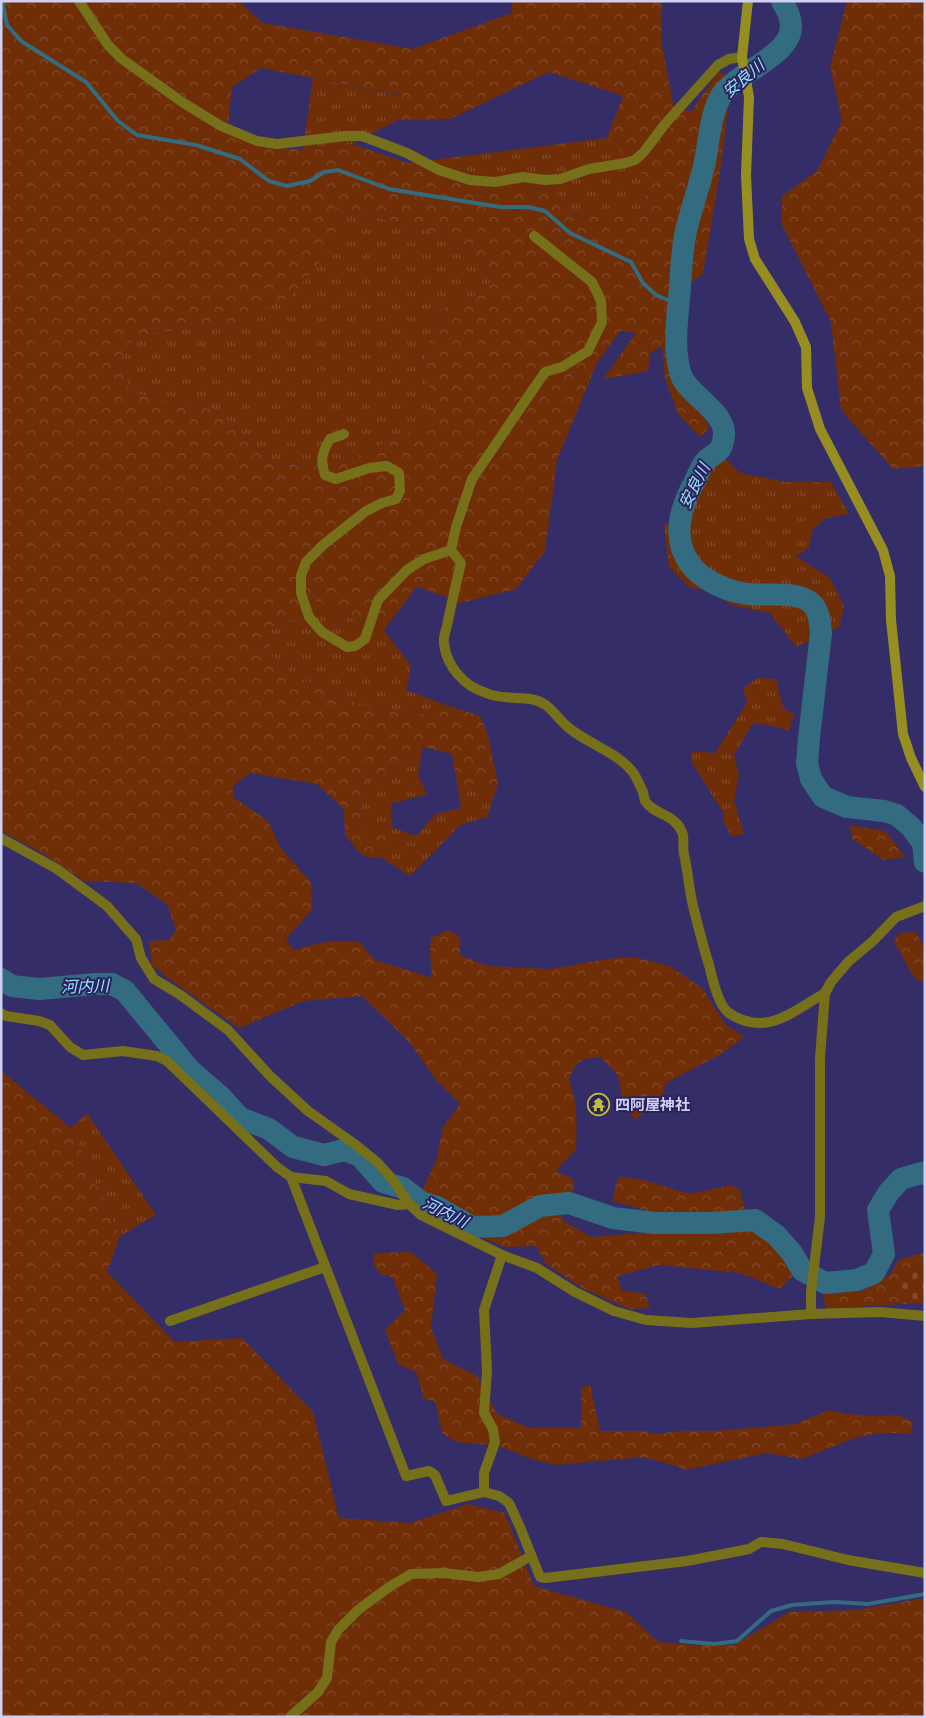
<svg xmlns="http://www.w3.org/2000/svg" width="926" height="1718" font-family="'Nunito Sans','Noto Sans JP',sans-serif">
	<style>
		.grass { fill: url(#grass-tufts) }
		.forest { fill: url(#forest-crowns); fill-rule: evenodd }
		.cemetery { fill: url(#cemetery-stones) }
		.lines { fill: none; stroke-linecap: round; stroke-linejoin: round }
		.stream { stroke: #336b80; stroke-width: 4 }
		.river { stroke: #336b80; stroke-width: 22 }
		.street { stroke: #76701a; stroke-width: 10 }
		.secondary { stroke: #968e20; stroke-width: 10 }
		.labels { text-anchor: middle; dominant-baseline: central; stroke-width: 4; stroke-linejoin: round; paint-order: stroke }
		.poi-label { font-size: 15px; font-weight: bold; fill: #d0d0f4; stroke: #2a225c; text-anchor: start }
		.water-label { font-size: 16px; font-style: italic; fill: #9ce2fe; stroke: #2a225c }
	</style>
	<defs>
		<pattern id="grass-tufts" width="24" height="20" patternUnits="userSpaceOnUse" patternTransform="scale(1.25)"><rect width="24" height="20" fill="#702e07"/><path d="M3 7l-1-3M5 7V3M7 7l1-3M15 17l-1-3M17 17v-4M19 17l1-3" fill="none" stroke="#834b2c"/></pattern>
		<pattern id="forest-crowns" width="20" height="18" patternUnits="userSpaceOnUse" patternTransform="scale(1.25)"><rect width="20" height="18" fill="#702e07"/><path d="M2 6a3 3 0 1 1 6 0M12 15a3 3 0 1 1 6 0" fill="none" stroke="#834b2c"/></pattern>
		<pattern id="cemetery-stones" width="16" height="16" patternUnits="userSpaceOnUse" patternTransform="scale(1.25)"><rect width="16" height="16" fill="#702e07"/><path d="M2 7V4a2 2 0 0 1 4 0v3zM10 15v-3a2 2 0 0 1 4 0v3z" fill="#834b2c"/></pattern>
	</defs>
	<rect width="100%" height="100%" fill="#342d68"/>
	<g class="grass">
		<polygon points="313,78 401,96 398,120 352,144 303,149"/>
		<polygon points="607,138 648,179 644,212 575,215 553,189 476,186 408,163"/>
		<polygon points="333,206 444,235 494,270 488,290 439,310 421,371 434,396 424,425 335,466 274,464 218,411 129,392 122,357 135,336 236,322"/>
		<polygon points="724,457 740,473 786,482 831,482 849,514 826,518 812,530 809,548 796,556 830,578 844,606 839,627 796,647 770,613 731,605 711,590 690,588 669,567 664,526 689,510 709,464"/>
		<polygon points="306,595 344,616 384,630 411,666 406,690 443,704 415,717 355,703 302,679 271,655 267,636 276,623 301,618"/>
		<polygon points="758,678 776,679 783,708 794,714 789,731 779,727 753,723 734,755 739,775 734,801 744,834 731,836 723,820 724,814 691,761 692,751 715,753 747,703 743,688"/>
		<polygon points="423,747 418,774 427,794 391,804 391,827 416,836 436,814 461,808 458,788 498,784 487,817 460,825 410,876 382,858 391,836 360,827 361,786"/>
		<polygon points="87,1113 156,1215 120,1236 71,1128"/>
	</g>
	<g class="forest">
		<path d="M1,1h238l24,22 149,26 100,-36v-12h150l-1,38 13,70 18,2 26,-39 14,5 -12,95 -17,101 -11,9 -15,1 -4,93 37,51 -10,10 -22,-23 -13,-36 -3,-32 -12,7 -2,18 -45,8 33,-46 -16,-2 -23,32 -40,97 -12,91 -29,38 -56,14 -43,-17 -33,44 -40,-14 -38,-20 -5,22 -25,5 -9,13 4,19 31,24 53,24 60,14 28,-13 37,12 8,19 10,49 -40,4 -6,-34 -29,-7 -62,39 -1,41 32,9 -10,22 -20,-2 -17,-21 -1,-26 -27,-25 -67,-11 -17,13v11l35,24 12,26 31,36 1,27 -26,29 7,11 36,-9 30,1 16,18 57,18 -2,-26 1,-14 17,-8 12,7v18l27,11 64,3 55,-10 27,-2 37,9 33,23 22,35 19,13 -23,17 -55,29 -6,19 -26,18 -12,-22 -4,-22 -18,-19c-20,2 -23,3 -31,22 9,24 8,47 7,71l-20,21 17,8 1,12 -18,11 7,19 29,16 61,-5 -1,-20 -40,-11 6,-24 21,2 51,15 41,-9 9,5 6,24 16,21 17,14 17,23 -16,17 -40,-16 -81,-8 -41,11 3,14 24,4 5,14 -20,1 -46,-20 -38,-25 -10,-18 -31,1 -30,-12 -48,-24 -4,-22 13,-28 7,-34 17,-23 -24,-24 -27,-38 -47,-46 -58,5 -65,27 -70,-49 -17,-14 -3,-24 20,-1 7,-10 -9,-26 -31,-21 -52,-2 -40,-27 -43,-23zM261,68l140,27 -3,25 52,-1 99,-47 74,24 -16,42 41,41 -4,32 -69,4 -22,-26 -77,-3 -124,-42 -49,5 -41,-1 -34,-24 4,-37zM333,206l111,29 50,35 -7,20 -48,20 -18,61 13,25 -11,29 -88,41 -61,-2 -56,-53 -89,-19 -7,-35 13,-21 101,-14 55,-25 53,-64z"/>
		<polygon points="847,1 925,1 925,466 893,469 841,410 831,322 782,225 782,196 817,171 842,121 830,66"/>
		<polygon points="850,825 885,831 905,857 884,860 852,839"/>
		<polygon points="916,932 925,950 925,983 915,979 894,942 899,933"/>
		<polygon points="1,1071 71,1128 120,1236 107,1272 175,1342 242,1338 313,1412 339,1518 410,1523 468,1504 505,1513 534,1586 626,1612 658,1642 694,1645 734,1645 789,1612 856,1610 925,1598 925,1717 1,1717"/>
		<polygon points="411,1252 437,1274 431,1327 443,1359 477,1376 497,1414 530,1428 581,1427 581,1389 590,1384 600,1431 646,1431 652,1434 685,1431 715,1431 796,1424 829,1410 847,1414 875,1416 898,1415 913,1422 911,1433 878,1433 855,1438 801,1459 767,1453 685,1470 679,1467 644,1457 557,1465 534,1460 499,1446 456,1442 442,1433 435,1401 424,1399 416,1372 398,1364 385,1330 405,1310 393,1278 379,1273 374,1265 374,1253"/>
		<polygon points="922,1253 925,1253 925,1270 917,1270 900,1280 900,1304 826,1309 823,1294 862,1291 890,1275 899,1260"/>
	</g>
	<polygon class="cemetery" points="918,1270 925,1270 925,1303 900,1304 900,1280"/>
	<g class="lines">
		<g class="stream">
			<polyline points="2,1 7,25 21,41 86,82 118,121 137,135 196,145 240,159 269,181 287,186 310,181 324,172 338,170 389,189 500,207 528,207 545,211 570,233 631,262 643,283 656,295 675,303 679,306"/>
			<polyline points="681,1641 714,1644 737,1641 771,1611 792,1605 834,1602 868,1604 925,1594"/>
		</g>
		<g class="river">
			<path d="M782,1c3,6 7,12 8,18 10,35 -54,52 -69,77 -11,18 -12,48 -17,70 -5,22 -13,43 -18,65 -4,18 -5,38 -6,56 -2,28 -8,61 1,88 6,19 45,37 43,60 -2,22 -11,16 -20,28 -4,5 -6,12 -9,18 -14,25 -24,57 -5,83 11,15 34,26 52,29 21,5 58,-5 72,13 6,8 6,19 7,27l-12,105 -2,25 4,16 12,18 24,10 37,4 13,4 14,12 12,16 2,19"/>
			<polyline points="1,979 12,986 39,989 95,984 112,984 125,991 190,1070 220,1096 240,1118 269,1129 293,1147 324,1155 344,1150 360,1156 383,1182 403,1188 421,1202 437,1207 472,1227 503,1226 540,1206 569,1203 613,1218 655,1223 711,1223 755,1220 776,1235 792,1253 802,1270 825,1283 857,1280 874,1273 884,1254 878,1210 889,1192 901,1179 921,1173 925,1174"/>
		</g>
		<g class="street">
			<polyline points="79,1 108,45 122,59 182,102 221,126 257,141 277,144 345,136 362,136 407,153 439,170 470,180 495,182 523,177 545,180 560,179 589,169 625,163 635,160 643,153 665,124 718,65 729,59 742,57"/>
			<path d="M534,236l58,46 9,19 1,21 -14,29 -26,16 -17,5 -73,107 -16,48 -5,23 10,13c-5,21 -10,42 -14,63 -2,6 -4,12 -3,18 3,23 20,42 42,49 14,6 30,4 45,6 20,4 23,17 38,29 18,15 47,24 62,42 5,5 8,14 11,20 2,3 2,8 3,11 9,14 30,13 37,31 3,6 0,16 2,22 4,18 5,35 9,52 5,20 10,40 16,59 3,12 9,41 20,48 37,25 64,-2 96,-20"/>
			<path d="M344,434l-14,5c-8,13 -10,21 -5,36l11,4 33,-11 18,-2 12,7 1,18 -4,8 -14,4 -16,8 -43,34 -17,17 -5,14v17l8,24 13,15 25,15 8,-1 10,-7 13,-39 29,-30 17,-11 27,-9"/>
			<polyline points="1,838 57,869 107,906 136,939 141,958 154,979 179,994 228,1030 270,1076 308,1111 356,1145 378,1163 393,1180 409,1204 421,1215 502,1255 537,1268 575,1292 614,1311 646,1320 692,1323 811,1314 880,1312 925,1316"/>
			<polyline points="1,1013 6,1016 39,1021 50,1025 70,1047 83,1055 123,1051 157,1056 167,1061 277,1167 291,1177 326,1181 349,1194 398,1205 409,1204"/>
			<polyline points="291,1177 406,1476 429,1471 435,1475 446,1501 484,1492 499,1496 509,1503 520,1527 540,1577 545,1578 687,1561 749,1549 761,1542 783,1544 848,1560 925,1573"/>
			<polyline points="811,1314 811,1292 820,1217 820,1058 825,993 831,982 848,962 873,941 896,917 925,906"/>
			<polyline points="170,1321 325,1267"/>
			<polyline points="484,1492 484,1473 495,1442 493,1429 484,1413 487,1371 484,1310 502,1255"/>
			<polyline points="290,1717 318,1692 327,1678 331,1642 338,1630 358,1610 389,1587 411,1574 444,1573 478,1577 499,1574 531,1556"/>
		</g>
		<polyline class="secondary" points="748,1 742,57 749,97 746,175 749,239 755,259 795,322 806,347 807,388 820,429 883,550 890,576 891,620 903,734 911,758 925,787"/>
	</g>
	<defs>
		<symbol id="temple-ring" viewBox="-11 -11 22 22"><circle r="9.5" fill="#2a225c" stroke="#c5bc3d" stroke-width="1.5"/><path d="M0-6L5-2H3V0L6.5 2.5H4V6H1.5V3h-3V6H-4V2.5H-6.5L-3 0V-2H-5Z" fill="#c5bc3d"/></symbol>
	</defs>
	<g fill-rule="evenodd">
		<use href="#temple-ring" x="586" y="1092" width="25" height="25"/>
	</g>
	<g class="labels">
		<g class="poi-label">
			<text x="615" y="1105">四阿屋神社</text>
		</g>
		<g class="water-label">
			<text transform="translate(744 79) rotate(-40)">安良川</text>
			<text transform="translate(695 486) rotate(-63)">安良川</text>
			<text transform="translate(85 987) rotate(-2)">河内川</text>
			<text transform="translate(445 1213) rotate(26)">河内川</text>
		</g>
	</g>
	<rect width="926" height="1718" fill="none" stroke="#d0d0f4" stroke-width="5"/>
</svg>
